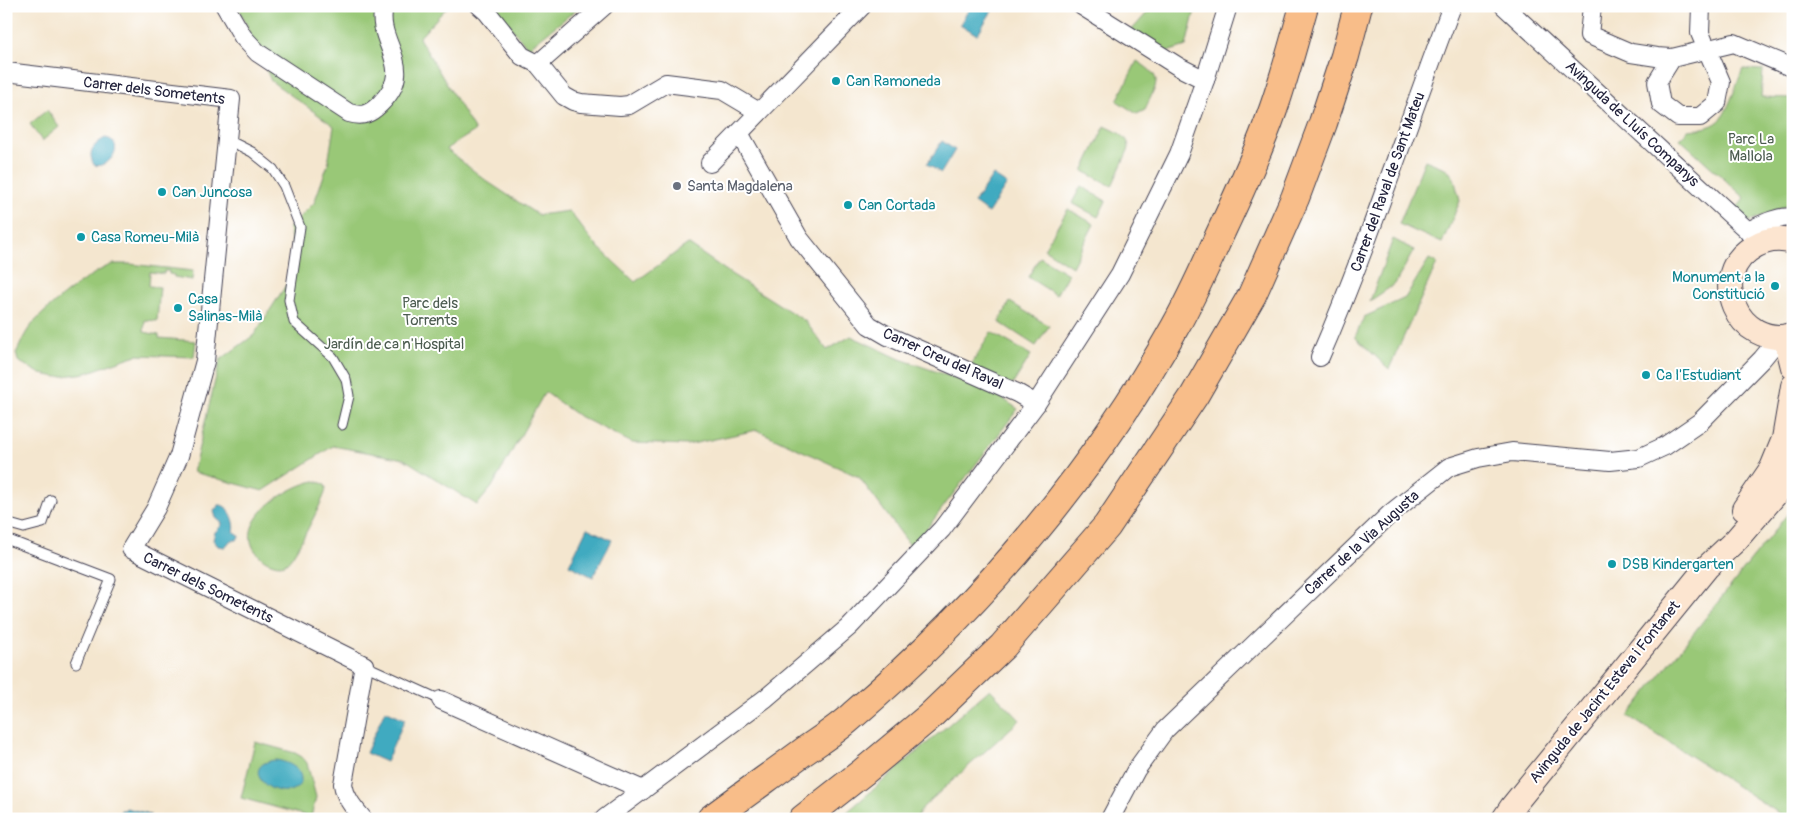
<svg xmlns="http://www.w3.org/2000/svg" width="1799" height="825" font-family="Pangolin,sans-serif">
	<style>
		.green { fill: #99c877; stroke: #5e7559 }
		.water { fill: #41aac0; stroke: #32667e }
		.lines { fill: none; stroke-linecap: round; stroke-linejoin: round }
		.lane-casing { stroke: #423f51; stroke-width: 11 }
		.street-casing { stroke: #423f51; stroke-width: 20 }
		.secondary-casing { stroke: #423f51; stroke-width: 26 }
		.highway-casing { stroke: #423f51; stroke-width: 30 }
		.lane { stroke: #fff; stroke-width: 9 }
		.street { stroke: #fff; stroke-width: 18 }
		.secondary { stroke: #fce5d0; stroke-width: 24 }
		.highway { stroke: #f8bd89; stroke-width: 28 }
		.culture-dot { fill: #0f9aa8; stroke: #fff; stroke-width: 2 }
		.worship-dot { fill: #6b7280; stroke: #fff; stroke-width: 2 }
		.labels { text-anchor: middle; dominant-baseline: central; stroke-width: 4; stroke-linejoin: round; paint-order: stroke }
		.culture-label { font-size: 15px; fill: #0d838f; stroke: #fff; text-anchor: start }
		.street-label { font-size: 15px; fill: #22223b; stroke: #fff }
		.park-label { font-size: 15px; fill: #4c5c50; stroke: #fff }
		.worship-label { font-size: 15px; fill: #5b616d; stroke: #fff; text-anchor: start }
	</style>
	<rect width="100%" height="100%" fill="#fff"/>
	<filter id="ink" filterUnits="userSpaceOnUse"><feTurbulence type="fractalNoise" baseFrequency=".02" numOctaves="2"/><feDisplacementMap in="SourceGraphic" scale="10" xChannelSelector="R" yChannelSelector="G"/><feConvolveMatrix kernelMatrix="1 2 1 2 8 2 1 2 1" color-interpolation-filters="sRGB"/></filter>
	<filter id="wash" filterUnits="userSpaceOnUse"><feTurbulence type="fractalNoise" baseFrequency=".0096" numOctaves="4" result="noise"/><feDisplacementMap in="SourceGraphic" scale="20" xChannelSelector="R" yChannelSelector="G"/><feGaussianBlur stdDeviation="1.12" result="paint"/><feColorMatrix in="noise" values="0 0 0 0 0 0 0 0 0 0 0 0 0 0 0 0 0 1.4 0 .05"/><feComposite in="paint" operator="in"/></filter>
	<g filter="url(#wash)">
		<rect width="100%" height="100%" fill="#f4e6cf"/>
		<g class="green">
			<polygon points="238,6 448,6 419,38 475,131 446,149 488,182 538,215 569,211 594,243 635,282 688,244 731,274 805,321 827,350 851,336 900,359 990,390 1018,409 912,548 859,477 757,430 687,445 632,443 577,415 545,392 492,487 477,505 404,459 333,446 263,491 193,472 220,360 254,335 297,268 289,228 314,203 328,164 334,126 271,81"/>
			<polygon points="493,6 581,6 528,48"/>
			<polygon points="1153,6 1196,6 1186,46 1164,53 1130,32"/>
			<path d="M1137,61c29,18 19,22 8,49l-8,4 -20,-13z"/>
			<path d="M1743,69l20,1 -2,27 32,1v105l-45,19 -13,-12 10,-12 -65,-59 8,-9c10,-1 23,-2 31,-9 8,-7 19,-41 24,-52z"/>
			<polygon points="47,110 59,127 42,141 30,124"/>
			<path d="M1105,126c10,5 24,10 24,22l-17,38 -29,-15z"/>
			<polygon points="1425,160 1447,169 1454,178 1460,201 1442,243 1399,224"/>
			<polygon points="1081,186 1106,201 1098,217 1072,203"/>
			<polygon points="1068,209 1094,224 1072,267 1044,249"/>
			<polygon points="1393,239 1414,250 1395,284 1370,301"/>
			<polygon points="1040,257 1068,274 1056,295 1028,277"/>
			<polygon points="1429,259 1437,263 1389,369 1355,337 1364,317 1405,298"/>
			<path d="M114,264h16l63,7 -1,9 -18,-3v-2l-5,-1v-3h-5v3l-14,-2 -1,14 11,1 -3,34 -12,-1 -1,12 15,3v3l37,3 -2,16 -58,-2 -50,18 -29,4 -16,-3 -23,-13 -2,-8c5,-9 8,-19 15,-27 13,-17 63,-57 83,-62z"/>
			<polygon points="1010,302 1049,326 1036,346 999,322"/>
			<polygon points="991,332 1031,355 1011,387 970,367"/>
			<path d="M315,481l9,3 2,4 -1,5c-4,11 -31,66 -39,70 -4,3 -10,2 -15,0 -7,-2 -13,-8 -17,-14 -18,-31 37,-64 61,-68z"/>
			<polygon points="1793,507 1793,819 1788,819 1628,716"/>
			<polygon points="990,689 1020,720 923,807 916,819 839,819"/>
			<polygon points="255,742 295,753 302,757 307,763 316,797 311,817 241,798"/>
		</g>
		<g class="water">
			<polygon points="971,6 995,6 977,35 960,24"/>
			<path d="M105,138c22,3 5,32 -11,27 -7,-13 -1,-20 11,-27z"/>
			<polygon points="942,141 955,150 941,173 927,164"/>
			<polygon points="993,175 1007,184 988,213 974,203"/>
			<path d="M219,505c10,-1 18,18 15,27l5,4 -2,4h-6l-6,7 -7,-1 -5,-6 2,-8 7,-7v-2l-6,-5 -2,-7z"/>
			<polygon points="587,528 612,540 593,577 569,565"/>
			<polygon points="385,710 405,719 386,762 366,753"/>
			<path d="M275,760c10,1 26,7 26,19 0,6 -4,9 -9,11 -25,8 -52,-25 -17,-30z"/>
			<polygon points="126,808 150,814 149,819 123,819 120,813 121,810 125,810"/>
		</g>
	</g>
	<g filter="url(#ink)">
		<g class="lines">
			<defs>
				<g id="lane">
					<polyline points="228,140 252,152 273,169 284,186 300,227 289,300 294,322 333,357 346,379 349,396 342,425"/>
					<polyline points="6,523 24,528 43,523 51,500"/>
					<polyline points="6,539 111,579 76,663"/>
					<polyline points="364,665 441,700"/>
				</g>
				<g id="street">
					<path d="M225,6l18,31 15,16 91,60c14,4 21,1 31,-9 39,-38 -6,-60 4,-98"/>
					<polyline points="480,6 487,12 522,56 538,64 564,96 573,101 581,103 620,106 629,105 666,83 722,90 759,112"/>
					<polyline points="1082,6 1179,67 1205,80"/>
					<polyline points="1504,6 1748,231 1757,245"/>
					<polyline points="1592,6 1589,35 1631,53 1657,57 1672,58 1734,43 1793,68"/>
					<polyline points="1672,58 1657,82 1661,104 1678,117 1700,117 1717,103 1721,82 1700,33 1701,6"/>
					<polyline points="538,64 604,6"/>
					<path d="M6,72l225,27 -26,262 -26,95 -23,52 -25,41 233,116 -21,119c2,14 11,24 20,35"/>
					<polyline points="739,133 799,238 869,325 888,336 1017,393 1036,404"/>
					<polyline points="710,163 862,6"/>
					<path d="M1748,231c15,-7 27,-14 45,-14"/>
					<path d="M1320,357c50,-115 87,-234 132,-351"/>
					<polyline points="441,700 643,790"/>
					<polyline points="604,819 766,698 849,627 942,529 1036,404 1120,274 1179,154 1205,80 1228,6"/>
					<polyline points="1110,819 1136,770 1165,730 1391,513 1449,467 1478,458 1512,452 1610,461 1639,458 1665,446 1700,422 1762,359 1780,337"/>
				</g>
				<g id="secondary">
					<path d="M1793,242c-13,-4 -26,-3 -38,4 -50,27 -18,104 38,89"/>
					<polyline points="1787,336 1788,347 1793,367"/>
					<polyline points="1744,509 1772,468 1784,439 1793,386"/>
					<polyline points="1504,819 1512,807 1707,567 1736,540 1779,490 1793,465"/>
				</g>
				<g id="highway">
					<path d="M711,819c31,-23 62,-45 92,-67 17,-12 35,-23 50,-37 131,-112 238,-238 322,-388 17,-30 31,-62 45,-93 19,-40 38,-81 53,-124 12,-34 21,-69 31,-104"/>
					<polyline points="803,819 863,772 929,717 1003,646 1107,526 1194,396 1252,295 1295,198 1323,123 1345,56 1358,6"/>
				</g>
			</defs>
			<use href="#lane" class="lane-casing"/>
			<use href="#street" class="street-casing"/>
			<use href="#secondary" class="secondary-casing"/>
			<use href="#highway" class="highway-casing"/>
			<use href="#lane" class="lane"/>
			<use href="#street" class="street"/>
			<use href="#secondary" class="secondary"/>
			<use href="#highway" class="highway"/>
		</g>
	</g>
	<g class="culture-dot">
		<circle cx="836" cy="81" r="5"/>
		<circle cx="162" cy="192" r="5"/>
		<circle cx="848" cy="205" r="5"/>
		<circle cx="81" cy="237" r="5"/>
		<circle cx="1775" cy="286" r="5"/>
		<circle cx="178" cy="308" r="5"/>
		<circle cx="1646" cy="375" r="5"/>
		<circle cx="1612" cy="564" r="5"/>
	</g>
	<circle class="worship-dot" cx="677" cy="186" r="5"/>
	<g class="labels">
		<g class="culture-label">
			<text x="846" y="81">Can Ramoneda</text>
			<text x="172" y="192">Can Juncosa</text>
			<text x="858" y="205">Can Cortada</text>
			<text x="91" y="237">Casa Romeu-Milà</text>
			<text x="1765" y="277" text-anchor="end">Monument a la<tspan x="1765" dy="17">Constitució</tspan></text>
			<text x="188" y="299">Casa<tspan x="188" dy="17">Salinas-Milà</tspan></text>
			<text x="1656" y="375">Ca l'Estudiant</text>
			<text x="1622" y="564">DSB Kindergarten</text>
		</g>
		<g class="street-label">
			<text transform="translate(154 91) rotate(7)">Carrer dels Sometents</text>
			<text transform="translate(1632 124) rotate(43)">Avinguda de Lluís Companys</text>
			<text transform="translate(1388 182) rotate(-70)">Carrer del Raval de Sant Mateu</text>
			<text transform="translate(943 359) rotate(24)">Carrer Creu del Raval</text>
			<text transform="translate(1362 543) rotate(-42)">Carrer de la Via Augusta</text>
			<text transform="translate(208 588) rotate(26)">Carrer dels Sometents</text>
			<text transform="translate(1605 692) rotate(-51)">Avinguda de Jacint Esteva i Fontanet</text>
		</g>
		<g class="park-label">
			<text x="1751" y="139">Parc La<tspan x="1751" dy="17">Mallola</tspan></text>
			<text x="430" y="303">Parc dels<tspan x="430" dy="17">Torrents</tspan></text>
			<text x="394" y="344">Jardín de ca n'Hospital</text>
		</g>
		<g class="worship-label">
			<text x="687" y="186">Santa Magdalena</text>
		</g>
	</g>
	<rect width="1799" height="825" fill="none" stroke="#fff" stroke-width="25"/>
</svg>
